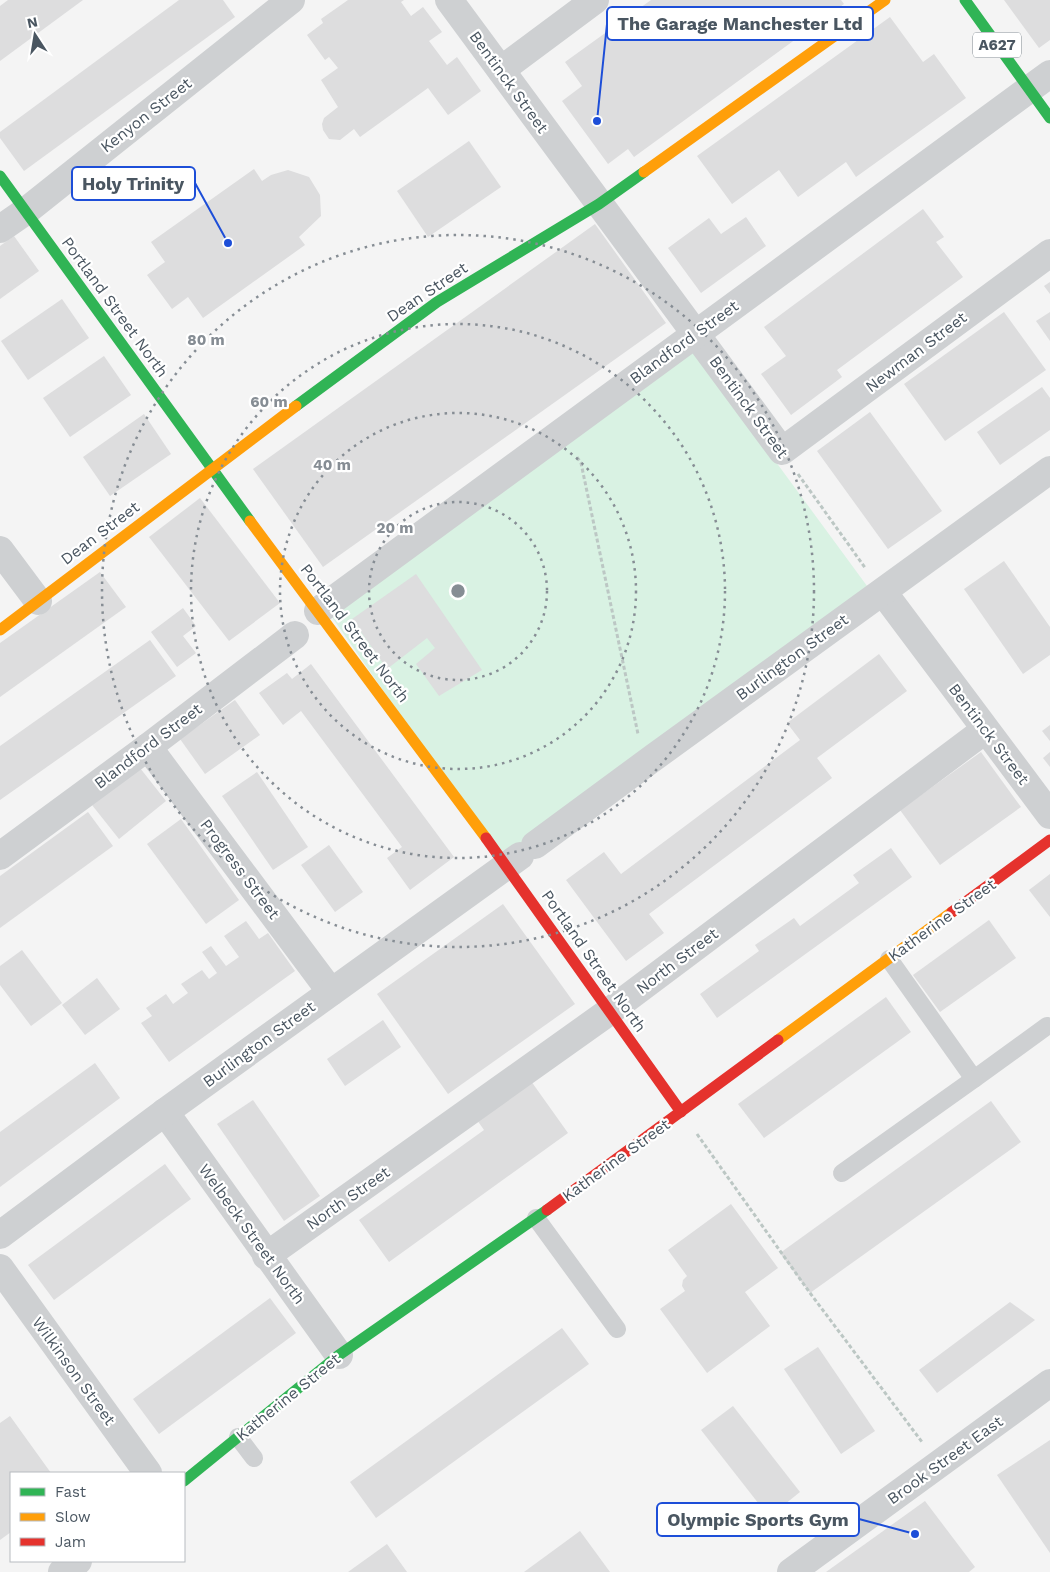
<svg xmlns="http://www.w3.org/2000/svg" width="1050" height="1572" font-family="'Work Sans',sans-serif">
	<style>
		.green { fill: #d9f2e3 }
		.building { fill: #ddddde }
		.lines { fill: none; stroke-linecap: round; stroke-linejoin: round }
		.path { stroke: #bcc7c4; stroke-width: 3; stroke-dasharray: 4 2.5; stroke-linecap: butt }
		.lane { stroke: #ced0d2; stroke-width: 18 }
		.street { stroke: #ced0d2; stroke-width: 28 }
		.fast { stroke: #30b455; stroke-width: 11 }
		.slow { stroke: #ff9f0a; stroke-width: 11 }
		.jam { stroke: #e5322d; stroke-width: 11 }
		.ring { fill: none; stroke: #868d94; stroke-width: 2.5; stroke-dasharray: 2.5 5 }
		.labels { text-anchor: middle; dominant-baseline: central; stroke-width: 4.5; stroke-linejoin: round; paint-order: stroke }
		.shield { fill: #fff; stroke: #808990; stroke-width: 1 }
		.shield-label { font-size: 15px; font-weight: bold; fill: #4a5661 }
		.street-label { font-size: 16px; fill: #4a5661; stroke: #fff }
		.centre { fill: #868d94; stroke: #fff; stroke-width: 2.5 }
		.ring-label { font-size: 15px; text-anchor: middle; font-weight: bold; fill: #868d94; stroke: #fff; stroke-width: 4.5; stroke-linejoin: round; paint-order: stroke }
		.leader { fill: none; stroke: #1d4ed8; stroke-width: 2 }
		.callout-dot { fill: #1d4ed8; stroke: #fff; stroke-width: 2 }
		.callout { fill: #fff; stroke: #1d4ed8; stroke-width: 2 }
		.callout-label { font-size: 18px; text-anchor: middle; font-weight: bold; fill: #4a5661 }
	</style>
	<rect width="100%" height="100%" fill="#f4f4f4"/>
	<polygon class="green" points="693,349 870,590 501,859 329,613"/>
	<g class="building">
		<polygon points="8,0 83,0 0,61 0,6"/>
		<polygon points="179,0 223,0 235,17 24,171 0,138 0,132"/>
		<polygon points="348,0 404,0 401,2 411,16 423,7 442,32 429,41 447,65 457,57 481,91 448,115 428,88 360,137 354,129 340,140 329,139 323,130 322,124 324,118 338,107 321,80 338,68 329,57 325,60 307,35 323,23 321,19"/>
		<polygon points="651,0 841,0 844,4 634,157 628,149 608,164 562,101 582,86 565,62"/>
		<polygon points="1004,0 1050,0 1050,40 1039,48"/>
		<polygon points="890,17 923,62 934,54 966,98 856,177 846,162 798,197 779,170 732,204 697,156"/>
		<polygon points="469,141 501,187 428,237 397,191"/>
		<polygon points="254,169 262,181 271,175 288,170 309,177 320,195 321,216 299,237 305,245 203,318 188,297 172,309 147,275 165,262 151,242"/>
		<polygon points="923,209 944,237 936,242 963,277 837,370 842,377 791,415 761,374 786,356 764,327"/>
		<polygon points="746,217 766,246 701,293 668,248 709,218 721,234"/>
		<polygon points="595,224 666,323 323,567 253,469"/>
		<polygon points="14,236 39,271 0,299 0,246"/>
		<polygon points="1050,282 1050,294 1044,286"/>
		<polygon points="62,299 89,338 28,380 1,341"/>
		<polygon points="1004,312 1046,370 945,441 904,384"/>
		<polygon points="1050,312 1050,341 1036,321"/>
		<polygon points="104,356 131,395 70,437 43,398"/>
		<polygon points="1042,387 1050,398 1050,430 1000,465 977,432"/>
		<polygon points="870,412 942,511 888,549 817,451"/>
		<polygon points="144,414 171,454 110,496 83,457"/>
		<polygon points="200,498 280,603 229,641 149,537"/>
		<polygon points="1004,561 1050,627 1050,655 1023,674 964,589"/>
		<polygon points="100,572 126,607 0,697 0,643"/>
		<polygon points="416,574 482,670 439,696 416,664 435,648 427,638 387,669 352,619"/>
		<polygon points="183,608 196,626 183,636 196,653 177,667 151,632"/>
		<polygon points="150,640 176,676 0,800 0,746"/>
		<polygon points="879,654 907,691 817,758 832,778 649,914 664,933 626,961 566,880 604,852 621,874 800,740 787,723"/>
		<polygon points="311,664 454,857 410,890 387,858 402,847 301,711 283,725 259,693 287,673 292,679"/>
		<polygon points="235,700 260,735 205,774 180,739"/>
		<polygon points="1050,725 1050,741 1042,731"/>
		<polygon points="981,752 1021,807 940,865 900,810"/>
		<polygon points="1050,752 1050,767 1043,758"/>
		<polygon points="140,768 166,801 119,839 92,805"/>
		<polygon points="257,772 308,847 273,870 222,796"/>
		<polygon points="88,812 113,846 0,928 0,876"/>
		<polygon points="181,819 239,900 206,924 147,844"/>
		<polygon points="329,845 363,892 335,912 301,865"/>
		<polygon points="891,848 912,877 717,1018 700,994 759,951 755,945 794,918 800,926 859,883 853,875"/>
		<polygon points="1050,874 1050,917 1029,890"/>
		<polygon points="503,904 575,1004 448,1094 377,994"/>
		<polygon points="989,920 1016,958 940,1012 913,975"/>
		<polygon points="246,921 259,939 268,933 295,971 169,1062 141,1023 152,1016 146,1008 166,994 173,1004 188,993 181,984 202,970 209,979 217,973 202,952 211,946 226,966 239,957 224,936"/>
		<polygon points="22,950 62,1003 31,1026 0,985 0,966"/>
		<polygon points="97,978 120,1009 85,1035 62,1005"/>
		<polygon points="886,997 911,1032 764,1138 738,1104"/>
		<polygon points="383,1020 401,1047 345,1086 327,1059"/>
		<polygon points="95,1063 120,1098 0,1187 0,1132"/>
		<polygon points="531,1081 568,1133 389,1262 359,1220 484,1130 477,1120"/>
		<polygon points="253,1100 320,1196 284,1221 217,1124"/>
		<polygon points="991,1101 1021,1142 810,1293 780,1253"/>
		<polygon points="165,1164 191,1199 54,1300 28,1265"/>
		<polygon points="731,1204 778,1268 745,1292 770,1326 707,1373 660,1309 685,1291 682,1286 683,1280 687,1276 668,1250"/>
		<polygon points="270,1298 296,1333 159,1434 133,1399"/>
		<polygon points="1010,1302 1035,1320 937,1393 919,1370"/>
		<polygon points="562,1328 589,1364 376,1518 350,1482"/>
		<polygon points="818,1347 875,1431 841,1454 784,1369"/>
		<polygon points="733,1406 800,1492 769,1517 701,1430"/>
		<polygon points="10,1416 51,1473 11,1473 11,1532 0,1540 0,1423"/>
		<polygon points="1050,1440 1050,1553 997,1475"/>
		<polygon points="925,1501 975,1567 969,1572 826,1572"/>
		<polygon points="580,1531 610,1572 524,1572"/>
		<polygon points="387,1544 407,1572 348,1572"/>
	</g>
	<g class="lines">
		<g class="path">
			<polyline points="577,457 581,463 638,734"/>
			<polyline points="798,474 866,569"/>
			<polyline points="697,1134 810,1293 922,1442"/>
		</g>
		<g class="lane">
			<polyline points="889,959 974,1079 1047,1026"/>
			<polyline points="842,1173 974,1079"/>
			<polyline points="536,1218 617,1329"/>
			<polyline points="238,1437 254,1458"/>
		</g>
		<g class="street">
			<polyline points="449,0 782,451 1050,253"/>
			<polyline points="501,70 595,0"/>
			<polyline points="0,229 26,211 291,0"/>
			<polyline points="0,550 38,601"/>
			<polyline points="883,592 1050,815"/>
			<polyline points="318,611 1050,74"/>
			<polyline points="148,747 331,992"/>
			<polyline points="535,845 653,758 1050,470"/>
			<polyline points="0,856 148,747 295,635"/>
			<polyline points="165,1112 339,1355"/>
			<polyline points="0,1235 165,1112 520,856"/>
			<polyline points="266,1256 610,1011 985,730"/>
			<polyline points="0,1268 148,1473"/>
			<polyline points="62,1572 78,1561"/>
			<polyline points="791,1572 1050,1383"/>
		</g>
		<g class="fast">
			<polyline points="965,0 1050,118"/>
			<polyline points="0,176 250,521"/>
			<polyline points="296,406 437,302 599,204 644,172"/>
			<polyline points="184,1481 339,1355 547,1210"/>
		</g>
		<g class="slow">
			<polyline points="644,172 885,0"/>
			<polyline points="250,521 486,838"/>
			<polyline points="0,630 296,406"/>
			<polyline points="778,1040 952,912"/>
		</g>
		<g class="jam">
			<polyline points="486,838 681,1112"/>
			<polyline points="952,912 1050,840"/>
			<polyline points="547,1210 778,1040"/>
		</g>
	</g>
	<g class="ring">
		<circle cx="458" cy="591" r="89"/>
		<circle cx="458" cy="591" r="178"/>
		<circle cx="458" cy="591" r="267"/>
		<circle cx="458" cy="591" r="356"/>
	</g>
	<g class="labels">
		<rect class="shield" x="973" y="32.5" width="48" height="25" rx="4"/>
		<g class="shield-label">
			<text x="997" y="45">A627</text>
		</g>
		<g class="street-label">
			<text transform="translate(509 82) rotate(54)">Bentinck Street</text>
			<text transform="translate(146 115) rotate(-38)">Kenyon Street</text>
			<text transform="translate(427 292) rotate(-34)">Dean Street</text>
			<text transform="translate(115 307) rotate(54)">Portland Street North</text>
			<text transform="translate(684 342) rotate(-36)">Blandford Street</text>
			<text transform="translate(916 352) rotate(-37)">Newman Street</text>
			<text transform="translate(749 407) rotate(54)">Bentinck Street</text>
			<text transform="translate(100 533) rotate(-37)">Dean Street</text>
			<text transform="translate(355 633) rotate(53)">Portland Street North</text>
			<text transform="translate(792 657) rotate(-36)">Burlington Street</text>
			<text transform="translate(989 734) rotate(53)">Bentinck Street</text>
			<text transform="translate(148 746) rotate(-37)">Blandford Street</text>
			<text transform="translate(240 869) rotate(53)">Progress Street</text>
			<text transform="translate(942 920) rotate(-36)">Katherine Street</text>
			<text transform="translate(594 961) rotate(55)">Portland Street North</text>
			<text transform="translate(677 961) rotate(-37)">North Street</text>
			<text transform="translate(259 1044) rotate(-36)">Burlington Street</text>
			<text transform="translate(616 1160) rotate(-36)">Katherine Street</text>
			<text transform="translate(348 1198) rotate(-35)">North Street</text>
			<text transform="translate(252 1234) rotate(54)">Welbeck Street North</text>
			<text transform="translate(74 1371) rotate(54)">Wilkinson Street</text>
			<text transform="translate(288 1397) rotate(-39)">Katherine Street</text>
			<text transform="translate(945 1460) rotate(-36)">Brook Street East</text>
		</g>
	</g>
	<circle cx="458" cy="591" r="8" class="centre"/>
	<g class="ring-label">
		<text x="206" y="345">80 m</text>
		<text x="269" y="407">60 m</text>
		<text x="332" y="470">40 m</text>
		<text x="395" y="533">20 m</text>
	</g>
	<path class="leader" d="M597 121L607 24M228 243L195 183M915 1534L859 1519"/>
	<g class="callout-dot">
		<circle cx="597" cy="121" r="5"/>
		<circle cx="228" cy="243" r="5"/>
		<circle cx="915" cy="1534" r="5"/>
	</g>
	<g class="callout">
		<rect x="607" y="7" width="266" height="33" rx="5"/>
		<rect x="72" y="167" width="123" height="33" rx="5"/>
		<rect x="657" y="1503" width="202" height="33" rx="5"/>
	</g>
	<g class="callout-label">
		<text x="740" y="30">The Garage Manchester Ltd</text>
		<text x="133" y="190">Holy Trinity</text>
		<text x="758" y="1526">Olympic Sports Gym</text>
	</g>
	<rect x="10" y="1472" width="175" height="90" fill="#ffffff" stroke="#b7bbc0"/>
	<rect x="20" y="1488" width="25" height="8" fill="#30b455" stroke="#b7bbc0"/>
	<text x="55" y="1497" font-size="15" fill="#4a5661">Fast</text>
	<rect x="20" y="1513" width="25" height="8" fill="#ff9f0a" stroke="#b7bbc0"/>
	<text x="55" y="1522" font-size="15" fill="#4a5661">Slow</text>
	<rect x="20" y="1538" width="25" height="8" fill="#e5322d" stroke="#b7bbc0"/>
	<text x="55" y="1547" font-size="15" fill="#4a5661">Jam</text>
	<g transform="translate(35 35) rotate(348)" stroke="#ffffff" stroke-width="4" paint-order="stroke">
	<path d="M0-4L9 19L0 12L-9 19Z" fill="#4a5661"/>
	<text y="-8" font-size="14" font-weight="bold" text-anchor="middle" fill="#4a5661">N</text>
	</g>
</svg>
